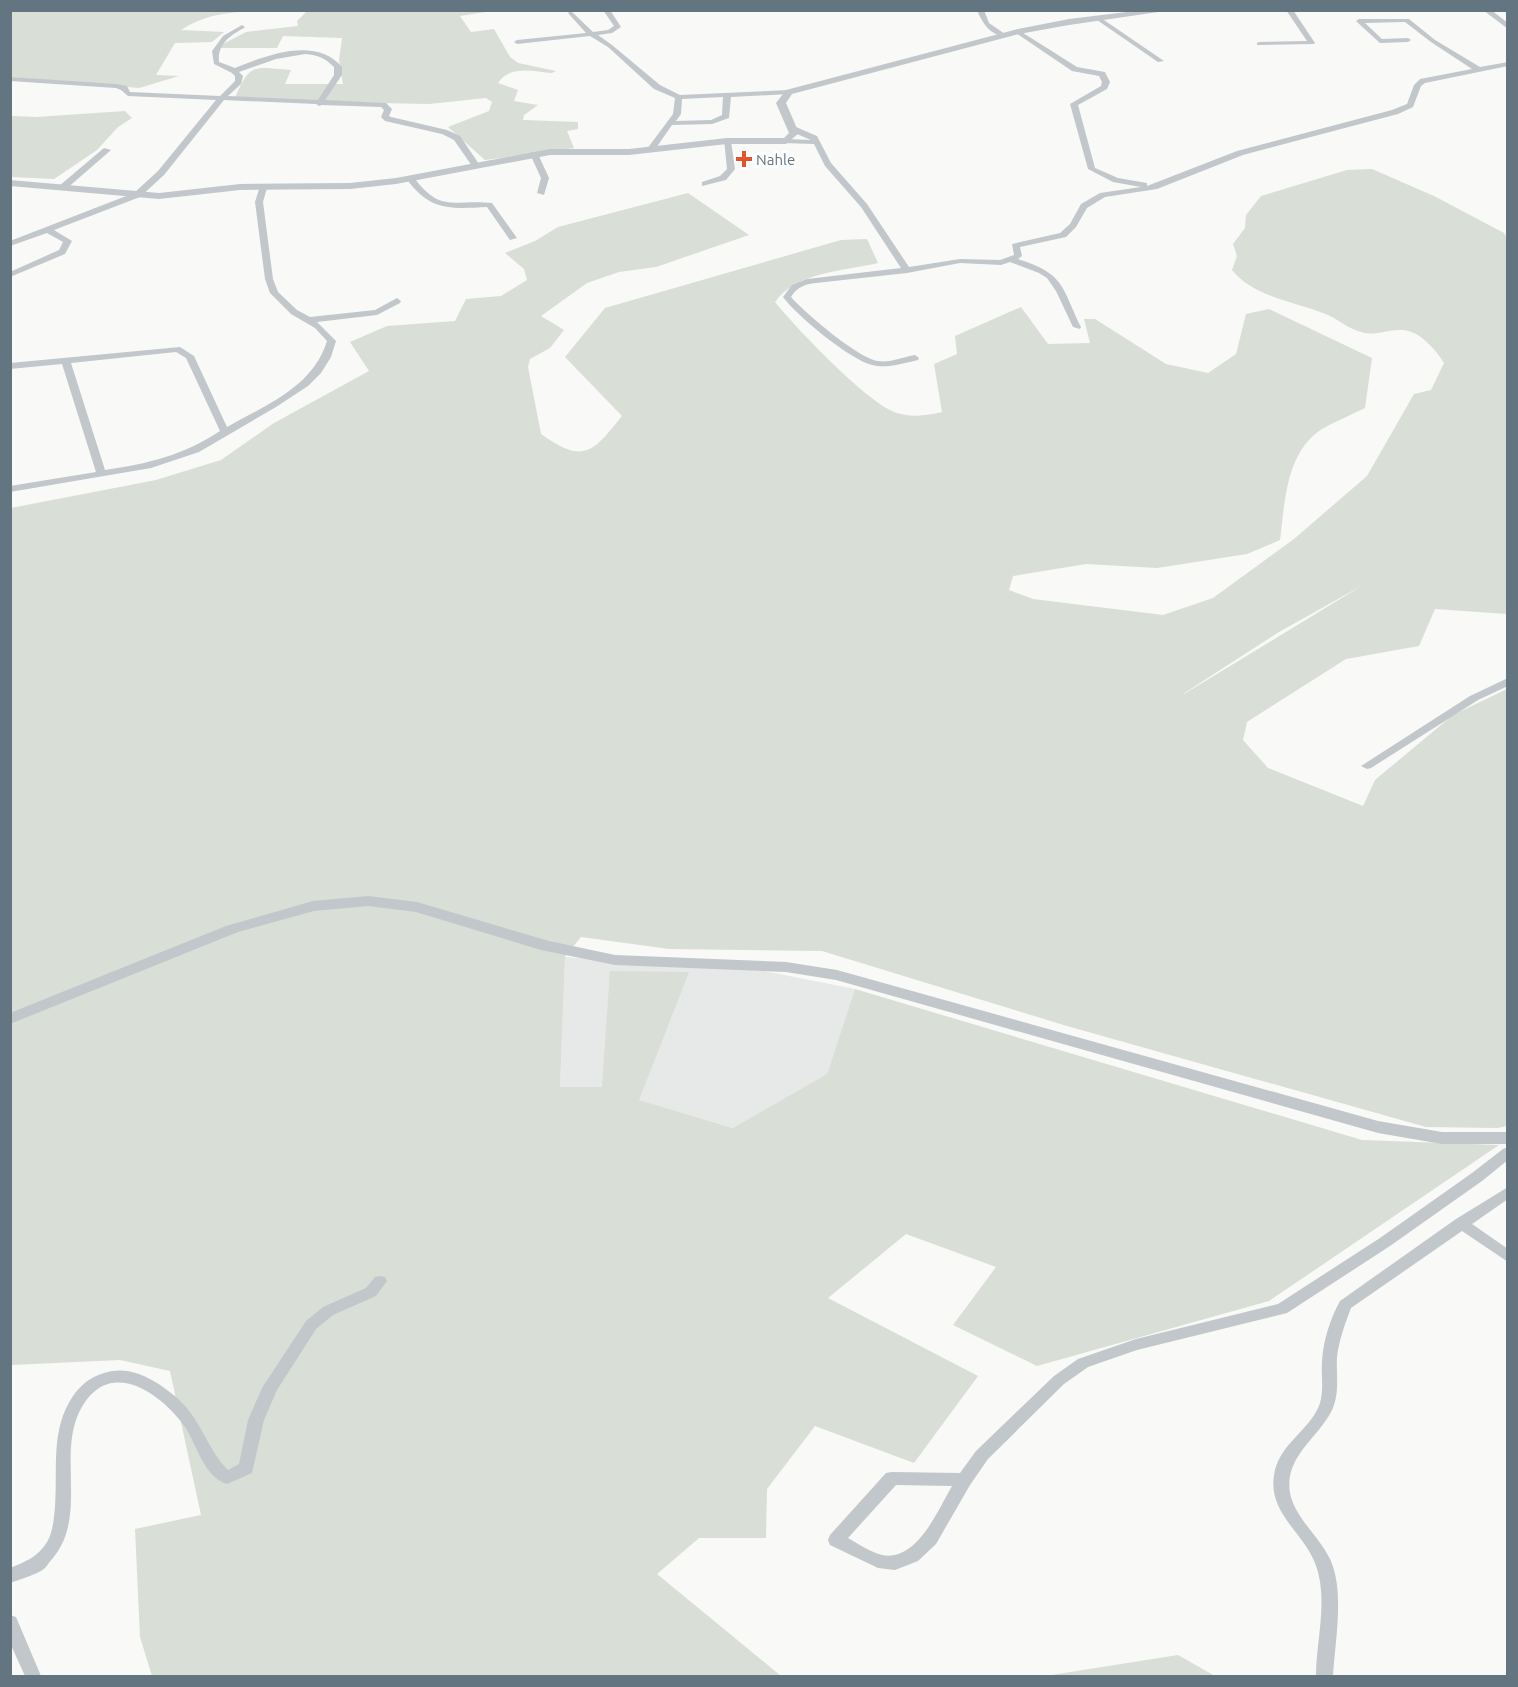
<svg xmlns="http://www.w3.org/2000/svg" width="1518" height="1687" font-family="Ubuntu,sans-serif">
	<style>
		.built { fill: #e7e8e8 }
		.green { fill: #d9ded6; fill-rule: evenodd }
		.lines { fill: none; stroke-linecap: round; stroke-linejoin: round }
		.minor { fill: #c2c7cb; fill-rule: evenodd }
		.tertiary { fill: #c2c7cb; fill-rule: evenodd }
		.poi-dot { fill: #e4522c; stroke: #fff; stroke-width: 2 }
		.labels { text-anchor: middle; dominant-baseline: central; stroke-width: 6; stroke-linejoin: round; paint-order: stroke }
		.far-poi-label { font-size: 15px; fill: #647582; stroke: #fff; text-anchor: start }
	</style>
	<rect width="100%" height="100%" fill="#f9f9f7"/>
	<polygon class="built" points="565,957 764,971 855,989 827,1074 734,1128 638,1100 560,1087"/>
	<g class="green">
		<path d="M10,11h482l-32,5 11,16 23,-3 16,28 8,6 38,8 -4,2c-17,-1 -42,-9 -54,10l20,7 -4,11 24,4 -14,10 -1,5 55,2v7l-11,2 7,17 -89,12 -37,-33 41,-16 3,-9 -6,-4 -57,6 -195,-4c16,-38 19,-33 57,-30l-6,14h58l-4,-24 3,-22 -59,-2 -6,12h-56l-2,-2 27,-14 52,-6 -1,-5 9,-9c-41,-1 -90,-6 -125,18l43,2 -12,10 -37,1 -19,32 23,1 -40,12 -128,-11z"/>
		<polygon points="125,111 132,118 118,127 97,150 54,179 11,177 11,116 36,117"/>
		<path d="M1372,169l62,27 70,37 4,7 -1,374 -72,-5 -16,37 -73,13 -99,63 -4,18 25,28 95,38 12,-26 78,-65 54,-26v437l-9,2 -72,-1 -359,-101 -245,-75 -153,-2 -88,-12 -16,20 -5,130h42l8,-116 79,1 -50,128 94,28 94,-54 28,-85 507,151 137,5 -230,156 -232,65 -84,-41 43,-58 -90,-33 -78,64 150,78 -64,87 -99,-37 -48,63 -1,49h-67l-42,36 124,102h-629l-12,-39 -5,-108 66,-14 -31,-144 -50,-11 -109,5v-857l145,-28 65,-20 53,-37 95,-52 -19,-29 37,-16 68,-5 11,-22 35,-3 26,-16 -3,-11 -19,-16 30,-12 23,-14 130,-34 61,42 -93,32 -37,5 -32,11 -46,33 23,14 -14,18 -20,11 -2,8 13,67c43,31 52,18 81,-18l-57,-59 40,-49 236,-68 26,-1 11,24c-34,8 -82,9 -103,39 21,26 88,96 117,109 15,7 35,5 50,1l-8,-48 23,-10 -2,-18 66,-29 27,37 42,-1 -6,-24h11l71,45 42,9 28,-19 10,-40 23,-5 103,49 -7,50c-14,7 -29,13 -43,21 -36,23 -37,72 -42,111l-33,14 -90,14 -71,-4 -73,12 -4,14 24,9 130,16 50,-17 81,-59 73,-63 47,-82 17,-4 13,-27c-8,-13 -25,-33 -42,-33 -12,-1 -25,5 -37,3 -17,-3 -27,-15 -42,-20 -30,-12 -69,-16 -91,-43l5,-14 -4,-12 12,-16 1,-13 15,-19 86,-26zM1363,585l-179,109h-1l96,-62z"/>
		<polygon points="1178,1655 1215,1676 1045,1676"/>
	</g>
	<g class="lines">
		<g class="minor">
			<path d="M603,10h7l11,17 -9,6 -14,2 14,10 48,40 20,10 109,-5 4,2 -4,2 -58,3 -2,21 -17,6 -40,1 -18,26h-6l-1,-2 26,-35 2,-16 -21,-9 -46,-42 -18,-11 -73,8 -3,-2 3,-2 69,-7 -18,-20 3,-2 22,21 15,-2 6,-4zM723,97l-1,18 -11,5 -35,1 5,-7 1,-15z"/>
			<path d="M977,10h7l5,13 16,11v2c-14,0 -23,-13 -28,-26z"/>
			<polygon points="1286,10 1293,10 1315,43 1314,44 1257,45 1257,43 1259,42 1307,41"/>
			<polygon points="1483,10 1491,10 1508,23 1508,29"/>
			<polygon points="1097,18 1101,18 1164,61 1158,62 1097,20"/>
			<path d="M1359,19h50l26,21 45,27 28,-5v4l-83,17 -4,3 -8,21 -15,7 -155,41 -86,34 -52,8 -18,11 -11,19 -10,10 -46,10 2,9 -4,3c47,15 43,27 63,68l-1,2 -7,-2 -17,-36 -9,-13 -8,-5 -29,-11 -9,3 -41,-2 -53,10 -91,10c-11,1 -19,4 -25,14 13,15 68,62 87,64 12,2 25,-4 37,-6l4,3 -1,2c-14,3 -32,9 -46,5 -23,-6 -75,-49 -89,-68l9,-12 15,-6 94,-11 -40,-61 -36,-41 -11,-22 -31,-1 -1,-2 4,-2 25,1 -21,-9v-4h6l21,9 14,27 36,41 42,63 51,-8 40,1 14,-5 -2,-11 48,-11 10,-9 11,-20 19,-11 41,-6 -28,-5 -25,-13 -18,-65 31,-18 1,-4 -3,-6 -27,-5 -56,-38v-2h4l57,36 28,5 5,10 -3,7 -29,16 17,63 23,10 29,5v3l90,-35 155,-41 15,-6 7,-19 6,-6 52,-10 -41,-27 -26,-20 -40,1 17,16 26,-1 3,2 -3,2 -28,1 -23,-21 -1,-1z"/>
			<path d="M242,25l3,2 -1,1c-13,7 -27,16 -25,34l16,6c32,-13 81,-32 107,-1v8l-17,25 61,3 6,6 -3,7 2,1 56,13 13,6 19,28 -7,2 -18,-26 -12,-6 -57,-13 -4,-4 3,-7 -3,-3 -59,-2 -3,1 -3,-2 -92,-4 -60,75 -24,22 -86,33 18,11 -7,13 -55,23v-5l49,-22 4,-8 -16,-9 -37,13v-5l124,-48 24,-22 58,-71 -88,-4 -7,-6 -5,-2 -106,-7v-4l106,7 11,2 3,6 90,4 15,-15v-5l-3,-3 -18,-9 -2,-13 11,-15zM305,54c13,1 20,4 29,13v8l-16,25 -90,-4 13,-12 2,-8 -4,-4 37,-13z"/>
			<polygon points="724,139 731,141 735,169 726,180 702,186 702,182 720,176 727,169"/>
			<polygon points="104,148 111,150 65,190 59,190 59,186"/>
			<polygon points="531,152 538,154 549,178 544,195 537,193 541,178 530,154"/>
			<path d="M407,176h6c27,38 41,23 79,27l25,35 -7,2 -23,-33c-37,2 -58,4 -81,-29z"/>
			<path d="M260,186l7,2 -4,14 10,77 5,13 19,18 13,7 65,-7 22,-12 4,3 -1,2 -23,12 -60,7 19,19 -5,16 -10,16 -13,13 -32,21 -77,45 -48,16 -141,24v-6l86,-14 -34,-108 -52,5v-6l170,-16 14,9 33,71c39,-22 86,-40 100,-86l-12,-13 -24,-14 -21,-21 -5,-14 -10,-77zM176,352l10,6 34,73c-36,24 -73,33 -115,39l-34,-107z"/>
			<polygon points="1508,678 1508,686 1478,700 1371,768 1367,769 1361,766 1470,696"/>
			<path d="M1508,1147v13l-26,21 -92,65 -103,67 -150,37 -49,17 -24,17 -76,75 -18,26 -34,59 -18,17 -23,9 -17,-2 -48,-23 -2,-5 2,-5 56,-62 6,-1 68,1 16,-22 78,-75 24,-17 58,-20 142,-35 102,-66 92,-65 31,-24zM896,1485l56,1c-14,24 -35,76 -70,69 -11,-3 -24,-11 -34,-17z"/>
			<path d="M1508,1187v12l-36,25 36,25v13l-46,-31 -111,77c-6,16 -12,32 -14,49 -1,18 3,36 -5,53 -14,29 -48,46 -42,83 5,25 29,43 40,66 15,32 5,82 3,117h-17c0,-36 13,-77 -1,-113 -12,-31 -47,-50 -41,-88 5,-32 37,-45 46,-72 4,-14 1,-28 2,-41 1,-21 8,-43 18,-61l116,-82z"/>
			<path d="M380,1276l5,1 2,4 -11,15 -43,19 -17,14 -39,61 -13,30 -12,53 -25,11c-23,-7 -30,-39 -42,-57 -20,-29 -67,-66 -97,-29 -37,46 3,114 -35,160 -3,3 -6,8 -9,11 -9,6 -23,10 -34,14v-15c15,-6 28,-11 37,-26 6,-10 7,-24 8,-35 3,-39 -5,-77 18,-111 7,-10 16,-18 28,-22 28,-11 53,5 74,22 27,23 31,52 53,74l11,-6 9,-44 14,-32 44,-67 17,-14 43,-19 9,-11z"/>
			<polygon points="10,1615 16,1617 41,1676 25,1676 10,1643"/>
		</g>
		<g class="tertiary">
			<polygon points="1143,10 1172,10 1069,25 1019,34 792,94 786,103 799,133 786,144 727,144 629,155 550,155 396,184 350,189 240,190 159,199 10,186 10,180 159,193 240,184 350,183 396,178 550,149 629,149 727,138 784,138 789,133 776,103 786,90 1018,29 1069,19"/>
			<polygon points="368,896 417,902 549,941 615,955 786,962 837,970 1378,1121 1442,1132 1508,1132 1508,1144 1442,1144 1378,1133 836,980 786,972 615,965 541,950 416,912 368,906 314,911 238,932 10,1024 10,1013 226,926 313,901"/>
		</g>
	</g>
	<path class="poi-dot" d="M741 150h6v6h6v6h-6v6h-6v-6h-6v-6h6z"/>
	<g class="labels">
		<g class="far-poi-label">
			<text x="756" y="159">Nahle</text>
		</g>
	</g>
	<rect width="1518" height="1687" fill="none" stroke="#647582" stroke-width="24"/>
</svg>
